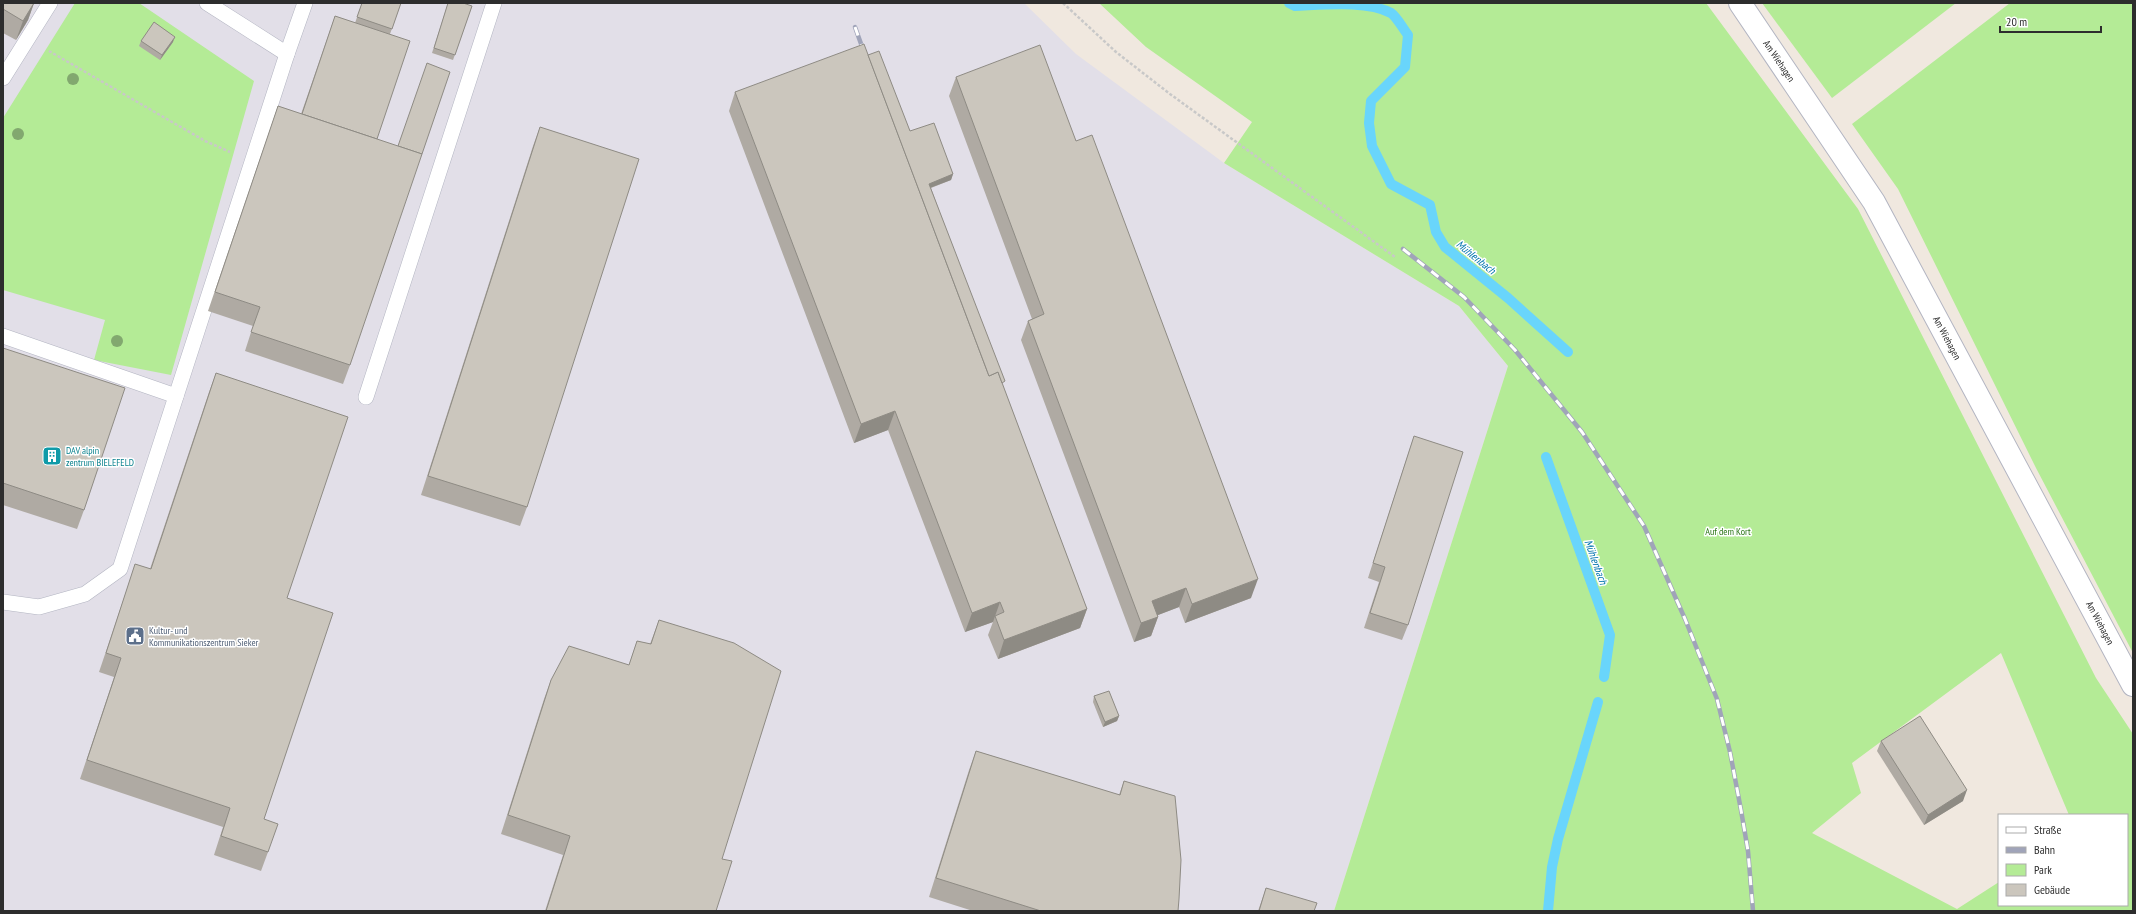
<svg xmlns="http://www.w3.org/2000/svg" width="2136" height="914" font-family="'PT Sans Narrow',sans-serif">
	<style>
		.industrial { fill: #e2dfe8 }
		.green { fill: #b4eb96; fill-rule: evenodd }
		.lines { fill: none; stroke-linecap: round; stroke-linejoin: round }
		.stream { stroke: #69d5fb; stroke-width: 10 }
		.lane-casing { stroke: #b3b5c2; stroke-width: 16 }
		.street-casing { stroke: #b3b5c2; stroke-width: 24 }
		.path { stroke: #c8c8c8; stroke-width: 2.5; stroke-dasharray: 3 2; stroke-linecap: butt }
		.lane { stroke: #fff; stroke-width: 15 }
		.street { stroke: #fff; stroke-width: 22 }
		.rail-casing { stroke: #a0a4b9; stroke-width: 4.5 }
		.rail { stroke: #fff; stroke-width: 3; stroke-dasharray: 9; stroke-linecap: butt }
		.tree { fill: #82a86f }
		.wall { fill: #afaaa3 }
		.shaded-wall { fill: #8e8b84 }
		.building { fill: #cbc6bd; stroke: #8e8b84 }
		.labels { text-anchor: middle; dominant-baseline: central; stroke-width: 3; stroke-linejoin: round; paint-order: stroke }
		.street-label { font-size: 10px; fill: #2d2d2d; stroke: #fff }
		.culture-label { font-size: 10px; fill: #0d838f; stroke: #fff; text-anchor: start }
		.park-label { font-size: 10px; fill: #287413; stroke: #fff }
		.service-label { font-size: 10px; fill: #4e5e75; stroke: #fff; text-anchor: start }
		.water-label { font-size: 11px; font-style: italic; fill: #0074ae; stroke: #fff }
	</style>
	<rect width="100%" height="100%" fill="#f0e8df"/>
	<polygon class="industrial" points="3,3 1024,3 1076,54 1224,163 1459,306 1508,366 1334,911 3,911"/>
	<g class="green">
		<polygon points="75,3 139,3 254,81 171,375 94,360 105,320 3,290 3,118"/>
		<path d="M1099,3h607l152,206 238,469 37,56v177h-799l174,-545 -49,-60 -235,-143 28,-41 -106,-75zM2001,653l68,162h58v90h-128v-23l-42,27 -145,-76 49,-40 -9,-30z"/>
		<polygon points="1762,3 1956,3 1832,98"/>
		<polygon points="2010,3 2133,3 2133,653 2036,468 1898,189 1852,124"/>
	</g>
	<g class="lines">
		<g class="stream">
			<path d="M1289,3l6,3c27,-1 72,-6 96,7 6,4 12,16 17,22l-3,32 -34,34 -2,22 3,23 19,38 39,21 6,27 9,15 63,51 60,54"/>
			<polyline points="1546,457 1610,635 1604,677"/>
			<polyline points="1548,911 1552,867 1558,839 1598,702"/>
		</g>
		<defs>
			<g id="lane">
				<polyline points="207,3 287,54 305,3"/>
				<polyline points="3,78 50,3"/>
				<polyline points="3,336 176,396"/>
				<polyline points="366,397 494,3"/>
				<polyline points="3,602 39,607 85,594 120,569 287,54"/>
			</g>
			<polyline id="street" points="1740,3 1874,202 2133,685"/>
		</defs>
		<use href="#lane" class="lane-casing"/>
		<use href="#street" class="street-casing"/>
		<g class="path">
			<polyline points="1063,3 1116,52 1170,94 1395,257"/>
			<polyline points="49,51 205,141 230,152"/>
		</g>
		<use href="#lane" class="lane"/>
		<use href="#street" class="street"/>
		<defs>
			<g id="rail">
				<polyline points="855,27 865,55"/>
				<polyline points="1403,249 1464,297 1515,350 1582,432 1644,526 1685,619 1717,699 1730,752 1741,810 1748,851 1753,911"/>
			</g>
		</defs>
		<use href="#rail" class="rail-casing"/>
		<use href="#rail" class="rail"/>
	</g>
	<g class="tree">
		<circle cx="73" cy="79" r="6"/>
		<circle cx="18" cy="134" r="6"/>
		<circle cx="117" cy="341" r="6"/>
	</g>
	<g class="wall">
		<polygon points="3,3 34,3 28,20 16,40 3,33"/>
		<polygon points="362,3 401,3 390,34 377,139 350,365 343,384 245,351 253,326 208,311 278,106 301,114 335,16 355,23"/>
		<polygon points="448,3 472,6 453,60 432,53"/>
		<polygon points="141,41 173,42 160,60 139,46"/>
		<polygon points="868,55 910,131 953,174 951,180 931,188 1003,386 1087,609 1080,628 998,659 988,635 993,622 965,632 888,430 854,443 729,111 735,92"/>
		<polygon points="956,77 1076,141 1251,598 1185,623 1179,607 1158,615 1158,617 1151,636 1134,642 1021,340 1028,321 1032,319 949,96"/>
		<polygon points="540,127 527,507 520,526 421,495 533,146"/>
		<polygon points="3,348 84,510 77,529 3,505"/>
		<polygon points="216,373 287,598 264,819 268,852 261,871 214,855 223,827 80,779 114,677 99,672 129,583 135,564 150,569 209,392"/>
		<polygon points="1414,436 1408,625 1402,640 1364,628 1379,582 1368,578 1409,451"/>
		<polygon points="659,620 722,859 716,911 545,911 563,855 501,834 544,699 551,680 629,665 637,641 650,644"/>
		<polygon points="1094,696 1119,716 1117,721 1103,727 1093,702"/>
		<polygon points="1881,741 1963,801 1924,825 1877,751"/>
		<polygon points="976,751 1119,795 1124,781 1178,911 973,911 929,897 969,770"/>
		<polygon points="1266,888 1314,911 1258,911"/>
	</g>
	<g class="shaded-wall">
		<polygon points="34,3 28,20 16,40 23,21"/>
		<polygon points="175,37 173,42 160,60 162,55"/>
		<polygon points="953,174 951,180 927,189 929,184"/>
		<polygon points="895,411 888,430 854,443 861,424"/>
		<polygon points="1258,579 1251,598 1185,623 1192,604"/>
		<polygon points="1186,588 1179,607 1145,620 1152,601"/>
		<polygon points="1000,602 993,622 965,632 972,613"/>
		<polygon points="1087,609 1080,628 998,659 1004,640"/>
		<polygon points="1158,617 1151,636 1134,642 1141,623"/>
		<polygon points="1119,716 1117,721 1103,727 1105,722"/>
		<polygon points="1967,790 1963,801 1924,825 1928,815"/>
	</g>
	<g class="building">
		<polygon points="3,3 34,3 23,21 3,9"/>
		<polygon points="362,3 401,3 392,29 357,17"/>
		<polygon points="448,3 463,3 472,6 455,55 434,48"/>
		<polygon points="335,16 410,41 377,139 302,114"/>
		<polygon points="154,22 175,37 162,55 141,41"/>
		<polygon points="864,44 989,376 998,372 1087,609 1004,640 995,616 1004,612 1000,602 972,613 895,411 861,424 735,92"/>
		<polygon points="1040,45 1076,141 1092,135 1258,579 1192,604 1186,588 1152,601 1158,617 1141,623 1028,321 1044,314 956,77"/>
		<polygon points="879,51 910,131 934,123 953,174 929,184 1005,381 1002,383 998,372 989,376 868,55"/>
		<polygon points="427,63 450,72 422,154 398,146"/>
		<polygon points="278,106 422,154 350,365 251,332 260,307 215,292"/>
		<polygon points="540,127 639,159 527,507 428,476"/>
		<polygon points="3,348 125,388 84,510 3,483"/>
		<polygon points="216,373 348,417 287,598 333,613 264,819 278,824 268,852 221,836 230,808 87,760 121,658 106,653 135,564 151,569"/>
		<polygon points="1414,436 1463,452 1408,625 1370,613 1385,567 1373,563"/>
		<polygon points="659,620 734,643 781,671 722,859 732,861 716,911 546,911 570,836 508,815 551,680 569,646 629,665 637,641 651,644"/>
		<polygon points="1109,691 1119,716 1105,722 1094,696"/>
		<polygon points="1920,716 1967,790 1928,815 1881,741"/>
		<polygon points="976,751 1120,795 1124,781 1175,796 1181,860 1179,899 1178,911 1041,911 936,878"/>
		<polygon points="1266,888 1317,903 1314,911 1259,911"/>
	</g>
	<defs>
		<symbol id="building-square" viewBox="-11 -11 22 22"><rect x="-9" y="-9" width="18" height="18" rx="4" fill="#0f9aa8" stroke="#fff"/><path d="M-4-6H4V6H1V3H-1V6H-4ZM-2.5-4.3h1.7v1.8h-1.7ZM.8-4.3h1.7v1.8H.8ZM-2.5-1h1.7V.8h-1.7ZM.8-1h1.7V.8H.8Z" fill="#fff"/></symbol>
		<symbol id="civic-square" viewBox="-11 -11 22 22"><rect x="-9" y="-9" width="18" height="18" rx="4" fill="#5c6f8a" stroke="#fff"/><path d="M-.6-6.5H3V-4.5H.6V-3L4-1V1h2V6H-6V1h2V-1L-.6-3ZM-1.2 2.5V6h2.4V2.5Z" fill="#fff"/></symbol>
	</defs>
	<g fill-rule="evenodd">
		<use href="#building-square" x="41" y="445" width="22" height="22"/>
		<use href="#civic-square" x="124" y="625" width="22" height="22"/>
	</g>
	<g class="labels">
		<g class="street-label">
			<text transform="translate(1779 61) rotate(56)">Am Wiehagen</text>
			<text transform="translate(1947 338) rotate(62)">Am Wiehagen</text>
			<text transform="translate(2100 623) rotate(62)">Am Wiehagen</text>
		</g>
		<g class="culture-label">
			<text x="66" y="450">DAV alpin<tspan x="66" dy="12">zentrum BIELEFELD</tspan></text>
		</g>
		<g class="park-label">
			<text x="1728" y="531">Auf dem Kort</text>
		</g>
		<g class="service-label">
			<text x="149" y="630">Kultur- und<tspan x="149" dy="12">Kommunikationszentrum Sieker</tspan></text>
		</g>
		<g class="water-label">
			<text transform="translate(1476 257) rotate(39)">Mühlenbach</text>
			<text transform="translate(1596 562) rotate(70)">Mühlenbach</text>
		</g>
	</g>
	<rect width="2136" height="914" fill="none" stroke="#2d2d2d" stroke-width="8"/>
	<rect x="1998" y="814" width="130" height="92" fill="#ffffff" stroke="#ababab"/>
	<rect x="2006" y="827" width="20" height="6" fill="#ffffff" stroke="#ababab"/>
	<text x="2034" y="834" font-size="12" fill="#2d2d2d">Straße</text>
	<rect x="2006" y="847" width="20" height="6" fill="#a0a4b9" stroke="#ababab"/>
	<text x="2034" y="854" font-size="12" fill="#2d2d2d">Bahn</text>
	<rect x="2006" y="864" width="20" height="12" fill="#b4eb96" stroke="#ababab"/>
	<text x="2034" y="874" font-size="12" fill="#2d2d2d">Park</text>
	<rect x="2006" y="884" width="20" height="12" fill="#cbc6bd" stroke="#ababab"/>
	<text x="2034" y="894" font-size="12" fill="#2d2d2d">Gebäude</text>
	<path d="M2000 26v6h101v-6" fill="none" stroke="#2d2d2d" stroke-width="2"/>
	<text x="2006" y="26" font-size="12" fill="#2d2d2d" stroke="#ffffff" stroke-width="3" paint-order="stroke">20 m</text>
</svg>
